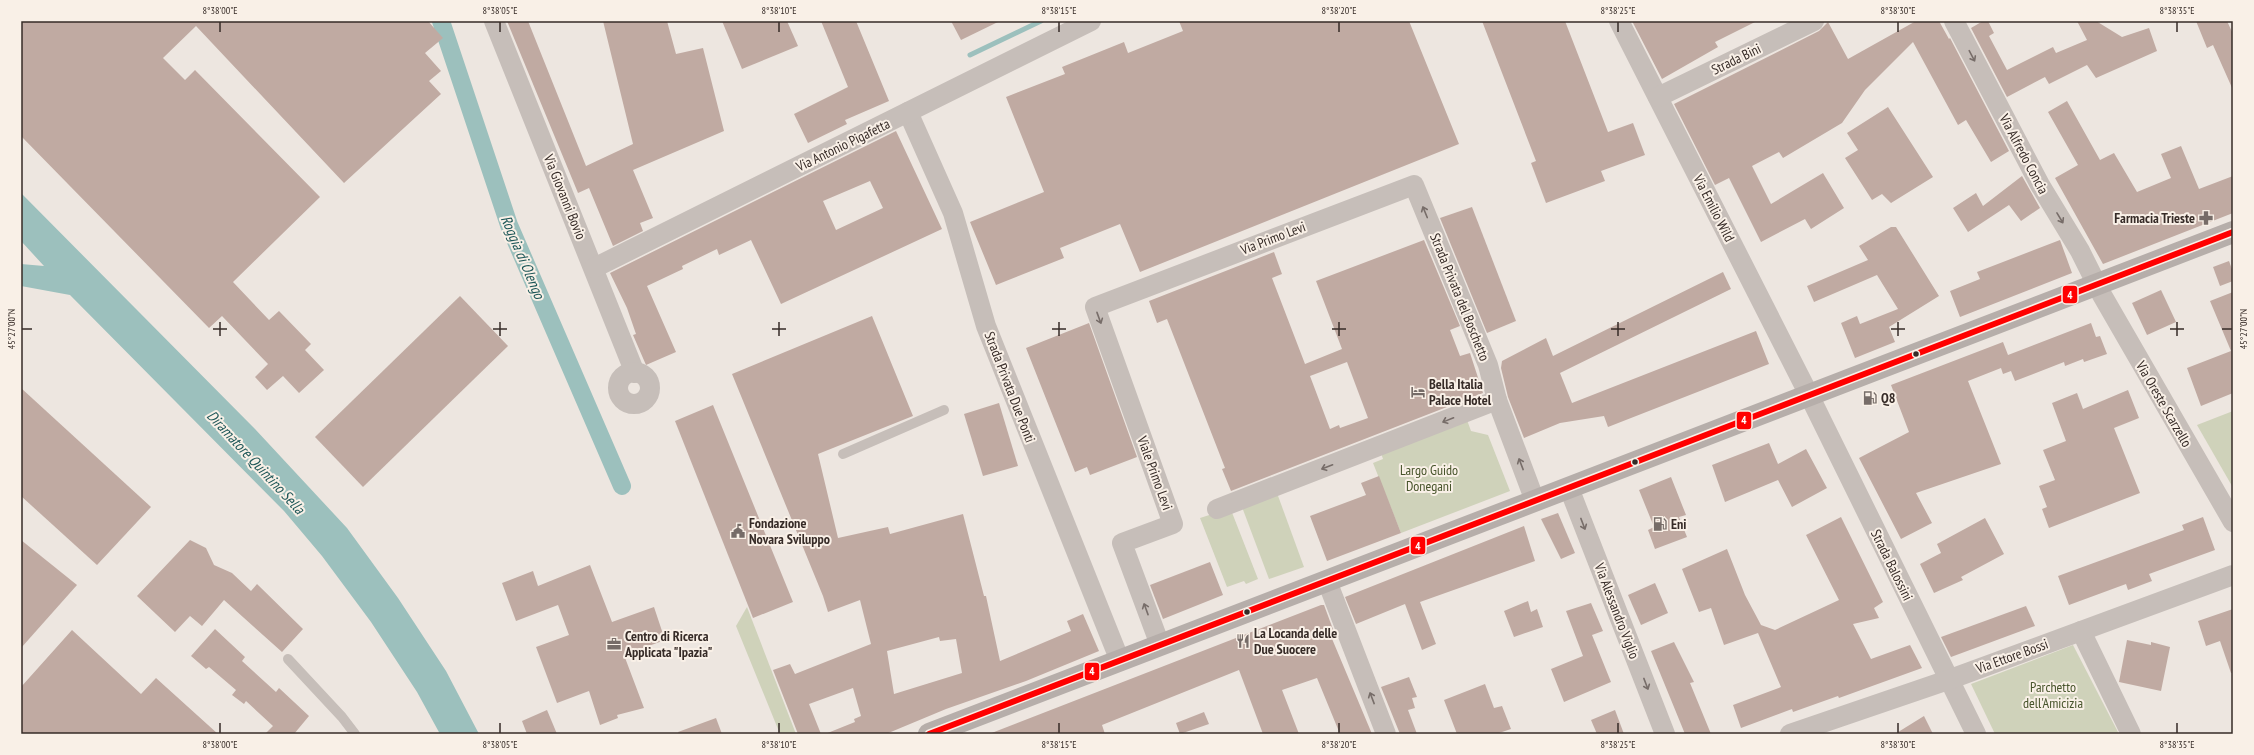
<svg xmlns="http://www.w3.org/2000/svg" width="2254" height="755" font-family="'PT Sans Narrow',sans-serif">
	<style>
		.green { fill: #cfd2ba }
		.water { fill: #9cc0bd }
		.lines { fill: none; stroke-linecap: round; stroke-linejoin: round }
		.stream { stroke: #9cc0bd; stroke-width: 5 }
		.canal { stroke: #9cc0bd; stroke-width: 18 }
		.building { fill: #c0aaa2; fill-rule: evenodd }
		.lane { stroke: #c6beb9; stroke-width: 10 }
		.street { stroke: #c6beb9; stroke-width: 20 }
		.secondary { stroke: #b6aeaa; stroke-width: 22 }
		.bus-1-casing { stroke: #f9f0e7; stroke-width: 9 }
		.bus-1 { stroke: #f00; stroke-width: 6 }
		.oneway { stroke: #776d69 }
		.ticks { fill: none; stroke: #362b27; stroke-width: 1.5 }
		.bus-dot { fill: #362b27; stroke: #f9f0e7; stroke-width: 1.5 }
		.labels { text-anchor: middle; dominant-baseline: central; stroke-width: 4; stroke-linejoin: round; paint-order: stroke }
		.street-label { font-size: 14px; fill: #362b27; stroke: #f9f0e7 }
		.poi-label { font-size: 14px; font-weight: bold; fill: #362b27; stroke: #f9f0e7; text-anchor: start }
		.park-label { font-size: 14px; fill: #47542b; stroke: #f9f0e7 }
		.water-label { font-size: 15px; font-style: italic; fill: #1d5657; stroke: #f9f0e7 }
		.line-badge { stroke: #f9f0e7; stroke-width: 1.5 }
		.badge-label { font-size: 11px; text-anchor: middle; font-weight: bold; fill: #fff }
		.neatline { fill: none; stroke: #362b27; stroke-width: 1.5 }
		.ticks-label { font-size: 10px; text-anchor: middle; fill: #362b27 }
	</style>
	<rect width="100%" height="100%" fill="#ede6e0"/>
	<g class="green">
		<polygon points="2233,411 2233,485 2232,486 2197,425"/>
		<polygon points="1467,420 1471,431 1488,435 1510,491 1401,533 1373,463 1383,459 1379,447"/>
		<polygon points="1277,493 1304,567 1269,579 1242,507"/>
		<polygon points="1228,509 1231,510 1258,579 1246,584 1244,581 1227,587 1200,518"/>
		<polygon points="747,607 796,734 780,734 736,626"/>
		<polygon points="2073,645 2119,734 1995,734 1971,684"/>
	</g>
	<polygon class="water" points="21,193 255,429 347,528 398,598 446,671 479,734 440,734 417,692 371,622 322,556 284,511 70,295 21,286 21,264 44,266 21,241"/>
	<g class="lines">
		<polyline class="stream" points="970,55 1041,21"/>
		<polyline class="canal" points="441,21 509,225 622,486"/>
	</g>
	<g class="building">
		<polygon points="21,21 428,21 443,38 425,53 441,71 429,81 441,94 344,183 196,26 163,58 185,80 195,70 320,197 233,282 269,320 279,311 311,344 305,350 324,370 299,393 283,376 267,390 255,377 268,364 222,316 209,328 21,136"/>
		<polygon points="507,21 528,21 586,166 633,144 603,21 667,21 676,54 703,48 724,131 633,170 653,218 640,223 643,231 613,246 589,188 578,193"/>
		<polygon points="722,21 787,21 798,46 742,69"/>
		<polygon points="821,21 856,21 889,101 845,120 847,124 808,143 794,114 848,87"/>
		<polygon points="951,21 1000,21 961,40"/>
		<polygon points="1179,21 1409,21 1459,144 1140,272 1120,224 1060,248 1064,258 996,285 970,222 1044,192 1006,97 1065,74 1062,67 1124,42 1128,53 1183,31"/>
		<polygon points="1482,21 1565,21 1608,132 1633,123 1645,155 1601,171 1605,181 1546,203 1531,163 1536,161"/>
		<polygon points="1632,21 1757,21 1715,42 1718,47 1662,79"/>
		<polygon points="1916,21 1939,21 1949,39 1950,38 2009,151 1991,162 1966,120 1958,125 1913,42 1865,90 1842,123 1783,158 1779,152 1752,166 1771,204 1823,173 1844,208 1811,229 1805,219 1761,242 1729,178 1715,185 1674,104 1819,31 1828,22 1848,59"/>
		<polygon points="1983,21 1988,21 1994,33 1989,36 2007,70 2053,47 2056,53 2087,40 2077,21 2096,21 2122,37 2149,28 2157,51 2096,78 2087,65 2049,84 2045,77 2007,97 1971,28"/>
		<polygon points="2196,21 2227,21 2233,34 2233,90 2213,45 2207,48"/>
		<polygon points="2067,101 2100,160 2114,153 2137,192 2171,178 2161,154 2181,146 2199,189 2233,176 2233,213 2103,264 2055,178 2078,165 2048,112"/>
		<polygon points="1888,107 1933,177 1891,203 1882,194 1872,200 1845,158 1858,150 1847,133"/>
		<path d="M896,131l46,98 -161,75 -30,-64 -32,15 -2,-6 -35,17 1,3 -36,17 29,66 -30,13 -13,-30 3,-1 -9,-26 -17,-35zM870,181l13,27 -47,22 -13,-29z"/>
		<polygon points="2022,176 2040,208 2021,221 2009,205 1968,232 1953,208 1976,193 1983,206"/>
		<polygon points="1472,207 1516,321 1487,333 1440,218"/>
		<polygon points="1891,227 1896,227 1939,296 1889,327 1895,342 1855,358 1841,323 1857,316 1860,324 1898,309 1877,275 1814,302 1807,286 1868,260 1859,246"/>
		<path d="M1424,240l36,86 -10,4 10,26 10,-3 13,40 -252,98 -9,-22 3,-1 -58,-149 -10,4 -8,-22 125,-49 8,22 -10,4 33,86 37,-15 -26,-68zM1347,362l21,56 -28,10 -1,-3 -9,4 -20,-53z"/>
		<polygon points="2060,240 2072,273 1960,317 1950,291 1980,279 1977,272"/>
		<polygon points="2229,261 2233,272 2233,281 2220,286 2213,267"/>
		<polygon points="1723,272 1731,289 1560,373 1572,403 1756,331 1769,364 1608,427 1604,416 1560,423 1524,438 1508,397 1501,368 1502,361 1546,338 1553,356"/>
		<polygon points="2161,290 2176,322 2147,335 2132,303"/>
		<polygon points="2233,292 2233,393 2201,406 2187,368 2231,351 2210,301"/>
		<polygon points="460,296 508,346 363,487 315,437"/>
		<path d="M872,316l41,100 -95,38 20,84 50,-11 2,7 73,-20 21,82h2l14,65 71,-30 -4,-10 16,-7 16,37 -73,30 -80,28 -60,25h-61l30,-12 -1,-3 7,-3 -8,-28 -44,16 12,30h-23l-25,-64 17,-6 5,10 76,-30 -11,-44 -32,12 -5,-16 -91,-222zM939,637l1,4 16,-2 6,34 -68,21 -7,-43z"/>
		<polygon points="1089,323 1137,457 1090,475 1087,467 1075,472 1026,348"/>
		<polygon points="2091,323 2096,337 2100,336 2107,354 2084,362 2083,359 2065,366 2064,362 2015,381 2011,371 2003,374 2001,368 1968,381 2001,464 1916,493 1932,523 1901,539 1859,458 1909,432 1891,385 2003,342 2008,355"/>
		<polygon points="21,388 151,507 97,565 21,496"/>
		<polygon points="2128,390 2139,418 2114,428 2140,493 2049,528 2042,509 2047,507 2039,486 2055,480 2043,450 2066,441 2052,403 2077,393 2083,409"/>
		<polygon points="999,403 1018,466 983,476 964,414"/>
		<polygon points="713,405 793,602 753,618 675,421"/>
		<polygon points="1769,443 1778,464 1806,449 1827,488 1792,507 1778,480 1725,502 1712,465"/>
		<polygon points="1379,476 1401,533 1327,561 1310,516 1366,495 1361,483"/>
		<polygon points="1671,477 1686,515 1679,517 1687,537 1655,549 1648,530 1654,527 1639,490"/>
		<polygon points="1558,513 1575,553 1561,559 1541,519"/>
		<polygon points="1841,517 1883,602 1874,608 1879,618 1853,624 1871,659 1910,645 1922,668 1839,698 1838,696 1793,712 1792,709 1741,728 1733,705 1781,687 1758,633 1724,645 1711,608 1699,612 1682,569 1727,549 1745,595 1761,625 1775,630 1839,600 1806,535"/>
		<polygon points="2203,517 2215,550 2149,574 2152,581 2128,590 2126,584 2069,605 2058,576 2184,530 2182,525"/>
		<polygon points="1985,518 2004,554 1961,577 1963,580 1934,593 1920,564 1941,553 1937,544"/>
		<polygon points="1524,526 1535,561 1420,602 1436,644 1422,650 1405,604 1356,624 1345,597"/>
		<polygon points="21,540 77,585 21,648"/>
		<polygon points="190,540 206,548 214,565 232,573 251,591 257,584 303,629 282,652 224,600 202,626 190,616 175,632 137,596"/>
		<polygon points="1210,562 1223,595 1163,619 1150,585"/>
		<polygon points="590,565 612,622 654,607 665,640 624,655 644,708 617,715 618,718 600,725 589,691 557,703 536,647 569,635 558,605 516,621 502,583 533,571 538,586"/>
		<polygon points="1655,583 1668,613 1641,625 1628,595"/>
		<polygon points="1528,601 1531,612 1537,609 1543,627 1514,637 1504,611"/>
		<polygon points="1591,603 1603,631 1592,635 1611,682 1564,702 1551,669 1583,656 1566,611"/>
		<polygon points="1321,605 1324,605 1334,632 1330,634 1372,734 1340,734 1317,678 1282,690 1299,734 1263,734 1239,670 1102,725 1105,734 989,734"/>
		<polygon points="2026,606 2035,626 1951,657 1941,637"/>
		<polygon points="2233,609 2233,673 2231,673 2220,641 2206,646 2198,621"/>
		<polygon points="215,629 245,657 242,661 276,692 279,688 309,716 294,734 265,734 273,726 246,701 244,704 232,695 236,690 209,667 206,669 191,656"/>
		<polygon points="72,630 141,694 156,678 218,734 21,734 21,687"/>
		<polygon points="2127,640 2151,645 2151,642 2170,647 2161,691 2119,682"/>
		<polygon points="1674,642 1694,682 1690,683 1711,734 1685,734 1651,651"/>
		<polygon points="1409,677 1417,697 1412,698 1415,708 1408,710 1417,734 1400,734 1381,687"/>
		<polygon points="1485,684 1494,708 1502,706 1511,729 1496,734 1457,734 1444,700"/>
		<polygon points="547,710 557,734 527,734 522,721"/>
		<polygon points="1615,710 1624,734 1597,734 1591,720"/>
		<polygon points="1204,712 1209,724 1180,734 1176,723"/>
		<polygon points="1924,716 1933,734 1895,734"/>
		<polygon points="716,718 722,734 679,734 678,732"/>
	</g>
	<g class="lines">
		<g class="lane">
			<polyline points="843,454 944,410"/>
			<polyline points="288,659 342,717 355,734"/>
		</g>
		<g class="street">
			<polyline points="494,21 635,373"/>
			<polyline points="1619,21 1809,395 1976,734"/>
			<polyline points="1954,21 2040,185 2080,251 2102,295 2233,522"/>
			<polyline points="1658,97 1814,21"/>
			<polyline points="908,112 953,213 986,326 1120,661"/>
			<polyline points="594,268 1091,21"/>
			<circle cx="634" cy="388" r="16"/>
			<polyline points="1569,488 1665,734"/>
			<polyline points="1217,509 1497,400"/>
			<polyline points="1327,581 1386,734"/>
			<polyline points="2081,631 2131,734"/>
			<polyline points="1160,645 1122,543 1173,524 1095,307 1414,185 1488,365 1497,400 1535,501"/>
			<polyline points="1790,734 1948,680 2233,575"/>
		</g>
		<polyline class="secondary" points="929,734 2233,232"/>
		<defs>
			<polyline id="bus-1" points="929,734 2233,232"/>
		</defs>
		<use href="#bus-1" class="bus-1-casing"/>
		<use href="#bus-1" class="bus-1"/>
	</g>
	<defs><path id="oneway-shaft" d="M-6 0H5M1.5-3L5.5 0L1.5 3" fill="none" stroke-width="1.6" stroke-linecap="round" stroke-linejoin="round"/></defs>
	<g class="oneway">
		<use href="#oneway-shaft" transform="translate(1972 56) rotate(62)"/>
		<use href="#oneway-shaft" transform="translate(1425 212) rotate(-112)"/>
		<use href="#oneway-shaft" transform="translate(2060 218) rotate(59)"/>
		<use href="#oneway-shaft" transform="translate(1099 318) rotate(70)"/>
		<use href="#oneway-shaft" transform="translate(1448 420) rotate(158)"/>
		<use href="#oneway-shaft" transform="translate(1521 464) rotate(-111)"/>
		<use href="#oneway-shaft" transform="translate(1327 467) rotate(159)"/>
		<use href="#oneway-shaft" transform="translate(1583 524) rotate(69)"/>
		<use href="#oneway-shaft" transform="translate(1146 609) rotate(-110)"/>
		<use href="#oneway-shaft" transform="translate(1646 684) rotate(69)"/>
		<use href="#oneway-shaft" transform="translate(1372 698) rotate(-111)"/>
	</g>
	<path class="ticks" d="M220,22v10M500,22v10M779,22v10M1059,22v10M1339,22v10M1618,22v10M1898,22v10M2177,22v10M220,322v14M500,322v14M779,322v14M1059,322v14M1339,322v14M1618,322v14M1898,322v14M2177,322v14M22,329h10M213,329h14M493,329h14M772,329h14M1052,329h14M1332,329h14M1611,329h14M1891,329h14M2170,329h14M2222,329h10M220,723v10M500,723v10M779,723v10M1059,723v10M1339,723v10M1618,723v10M1898,723v10M2177,723v10"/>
	<defs>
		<symbol id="pharmacy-bare" viewBox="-9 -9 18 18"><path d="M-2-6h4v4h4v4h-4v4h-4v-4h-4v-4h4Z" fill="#766c68" stroke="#f9f0e7" stroke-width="2.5" paint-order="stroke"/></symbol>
		<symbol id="hotel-bare" viewBox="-9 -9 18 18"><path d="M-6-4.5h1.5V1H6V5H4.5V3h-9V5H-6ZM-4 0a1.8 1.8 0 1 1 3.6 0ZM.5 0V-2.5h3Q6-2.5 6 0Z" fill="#766c68" stroke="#f9f0e7" stroke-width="2.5" paint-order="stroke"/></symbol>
		<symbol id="fuel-bare" viewBox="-9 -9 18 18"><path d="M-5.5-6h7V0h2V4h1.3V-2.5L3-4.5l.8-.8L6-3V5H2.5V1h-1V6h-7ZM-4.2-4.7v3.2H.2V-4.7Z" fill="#766c68" stroke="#f9f0e7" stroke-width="2.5" paint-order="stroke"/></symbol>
		<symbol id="civic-bare" viewBox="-9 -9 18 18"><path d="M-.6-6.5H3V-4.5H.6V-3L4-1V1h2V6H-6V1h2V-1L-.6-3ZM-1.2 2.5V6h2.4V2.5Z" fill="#766c68" stroke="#f9f0e7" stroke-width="2.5" paint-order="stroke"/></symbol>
		<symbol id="restaurant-bare" viewBox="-9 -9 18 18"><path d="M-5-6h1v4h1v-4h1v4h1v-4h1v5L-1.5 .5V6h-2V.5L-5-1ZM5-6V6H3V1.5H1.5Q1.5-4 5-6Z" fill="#766c68" stroke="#f9f0e7" stroke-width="2.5" paint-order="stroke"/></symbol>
		<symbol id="office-bare" viewBox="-9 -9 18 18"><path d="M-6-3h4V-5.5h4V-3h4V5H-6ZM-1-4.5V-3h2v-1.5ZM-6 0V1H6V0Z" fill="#766c68" stroke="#f9f0e7" stroke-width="2.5" paint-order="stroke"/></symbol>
	</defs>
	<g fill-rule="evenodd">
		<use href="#pharmacy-bare" x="2196" y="208" width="20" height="20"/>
		<use href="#hotel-bare" x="1408" y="382" width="20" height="20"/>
		<use href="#fuel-bare" x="1860" y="388" width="20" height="20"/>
		<use href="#fuel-bare" x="1650" y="514" width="20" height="20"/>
		<use href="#civic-bare" x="728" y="521" width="20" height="20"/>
		<use href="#restaurant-bare" x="1233" y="631" width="20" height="20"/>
		<use href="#office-bare" x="604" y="634" width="20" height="20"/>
	</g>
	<g class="bus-dot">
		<circle cx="1916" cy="354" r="3.5"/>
		<circle cx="1635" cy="462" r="3.5"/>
		<circle cx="1247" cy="612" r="3.5"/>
	</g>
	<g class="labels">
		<g class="street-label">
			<text transform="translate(1736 59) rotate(-26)">Strada Bini</text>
			<text transform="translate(843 145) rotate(-26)">Via Antonio Pigafetta</text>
			<text transform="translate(2024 154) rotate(62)">Via Alfredo Concia</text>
			<text transform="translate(565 197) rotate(68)">Via Giovanni Bovio</text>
			<text transform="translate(1714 208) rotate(63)">Via Emilio Wild</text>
			<text transform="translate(1273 238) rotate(-21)">Via Primo Levi</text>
			<text transform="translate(1460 297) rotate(68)">Strada Privata del Boschetto</text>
			<text transform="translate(1010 387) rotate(69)">Strada Privata Due Ponti</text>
			<text transform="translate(2164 404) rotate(60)">Via Oreste Scarzello</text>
			<text transform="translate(1155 473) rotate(70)">Viale Primo Levi</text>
			<text transform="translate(1892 565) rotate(64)">Strada Balossini</text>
			<text transform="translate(1617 611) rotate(69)">Via Alessandro Viglio</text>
			<text transform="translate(2012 656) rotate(-20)">Via Ettore Bossi</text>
		</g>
		<g class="poi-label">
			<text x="2195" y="218" text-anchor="end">Farmacia Trieste</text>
			<text x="1429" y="384">Bella Italia<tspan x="1429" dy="16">Palace Hotel</tspan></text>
			<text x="1881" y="398">Q8</text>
			<text x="749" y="523">Fondazione<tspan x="749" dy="16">Novara Sviluppo</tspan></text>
			<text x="1671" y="524">Eni</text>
			<text x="1254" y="633">La Locanda delle<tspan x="1254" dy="16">Due Suocere</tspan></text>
			<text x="625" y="636">Centro di Ricerca<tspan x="625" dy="16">Applicata "Ipazia"</tspan></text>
		</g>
		<g class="park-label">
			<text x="1429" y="470">Largo Guido<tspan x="1429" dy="16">Donegani</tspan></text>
			<text x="2053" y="687">Parchetto<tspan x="2053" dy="16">dell'Amicizia</tspan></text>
		</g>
		<g class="water-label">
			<text transform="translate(523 257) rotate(67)">Roggia di Olengo</text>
			<text transform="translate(256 462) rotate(47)">Diramatore Quintino Sella</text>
		</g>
	</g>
	<g class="line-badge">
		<rect x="2062" y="285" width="16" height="19" rx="4" fill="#f00"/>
		<rect x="1736" y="411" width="16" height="19" rx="4" fill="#f00"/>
		<rect x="1410" y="536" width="16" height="19" rx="4" fill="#f00"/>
		<rect x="1084" y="662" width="16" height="19" rx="4" fill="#f00"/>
	</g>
	<g class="badge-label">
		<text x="2070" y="299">4</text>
		<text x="1744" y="424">4</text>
		<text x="1418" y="550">4</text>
		<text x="1092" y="675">4</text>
	</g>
	<rect width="2254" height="755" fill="none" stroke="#f9f0e7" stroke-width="44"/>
	<rect x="22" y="22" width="2210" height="711" class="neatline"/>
	<g class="ticks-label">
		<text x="220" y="14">8°38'00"E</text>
		<text x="500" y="14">8°38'05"E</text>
		<text x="779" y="14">8°38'10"E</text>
		<text x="1059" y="14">8°38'15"E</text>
		<text x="1339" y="14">8°38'20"E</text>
		<text x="1618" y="14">8°38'25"E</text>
		<text x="1898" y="14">8°38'30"E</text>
		<text x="2177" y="14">8°38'35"E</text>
		<text transform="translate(11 329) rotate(-90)" y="4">45°27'00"N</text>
		<text transform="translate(2243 329) rotate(-90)" y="4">45°27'00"N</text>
		<text x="220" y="748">8°38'00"E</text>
		<text x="500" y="748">8°38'05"E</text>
		<text x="779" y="748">8°38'10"E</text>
		<text x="1059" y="748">8°38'15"E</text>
		<text x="1339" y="748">8°38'20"E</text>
		<text x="1618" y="748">8°38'25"E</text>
		<text x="1898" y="748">8°38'30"E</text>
		<text x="2177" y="748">8°38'35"E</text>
	</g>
</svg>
